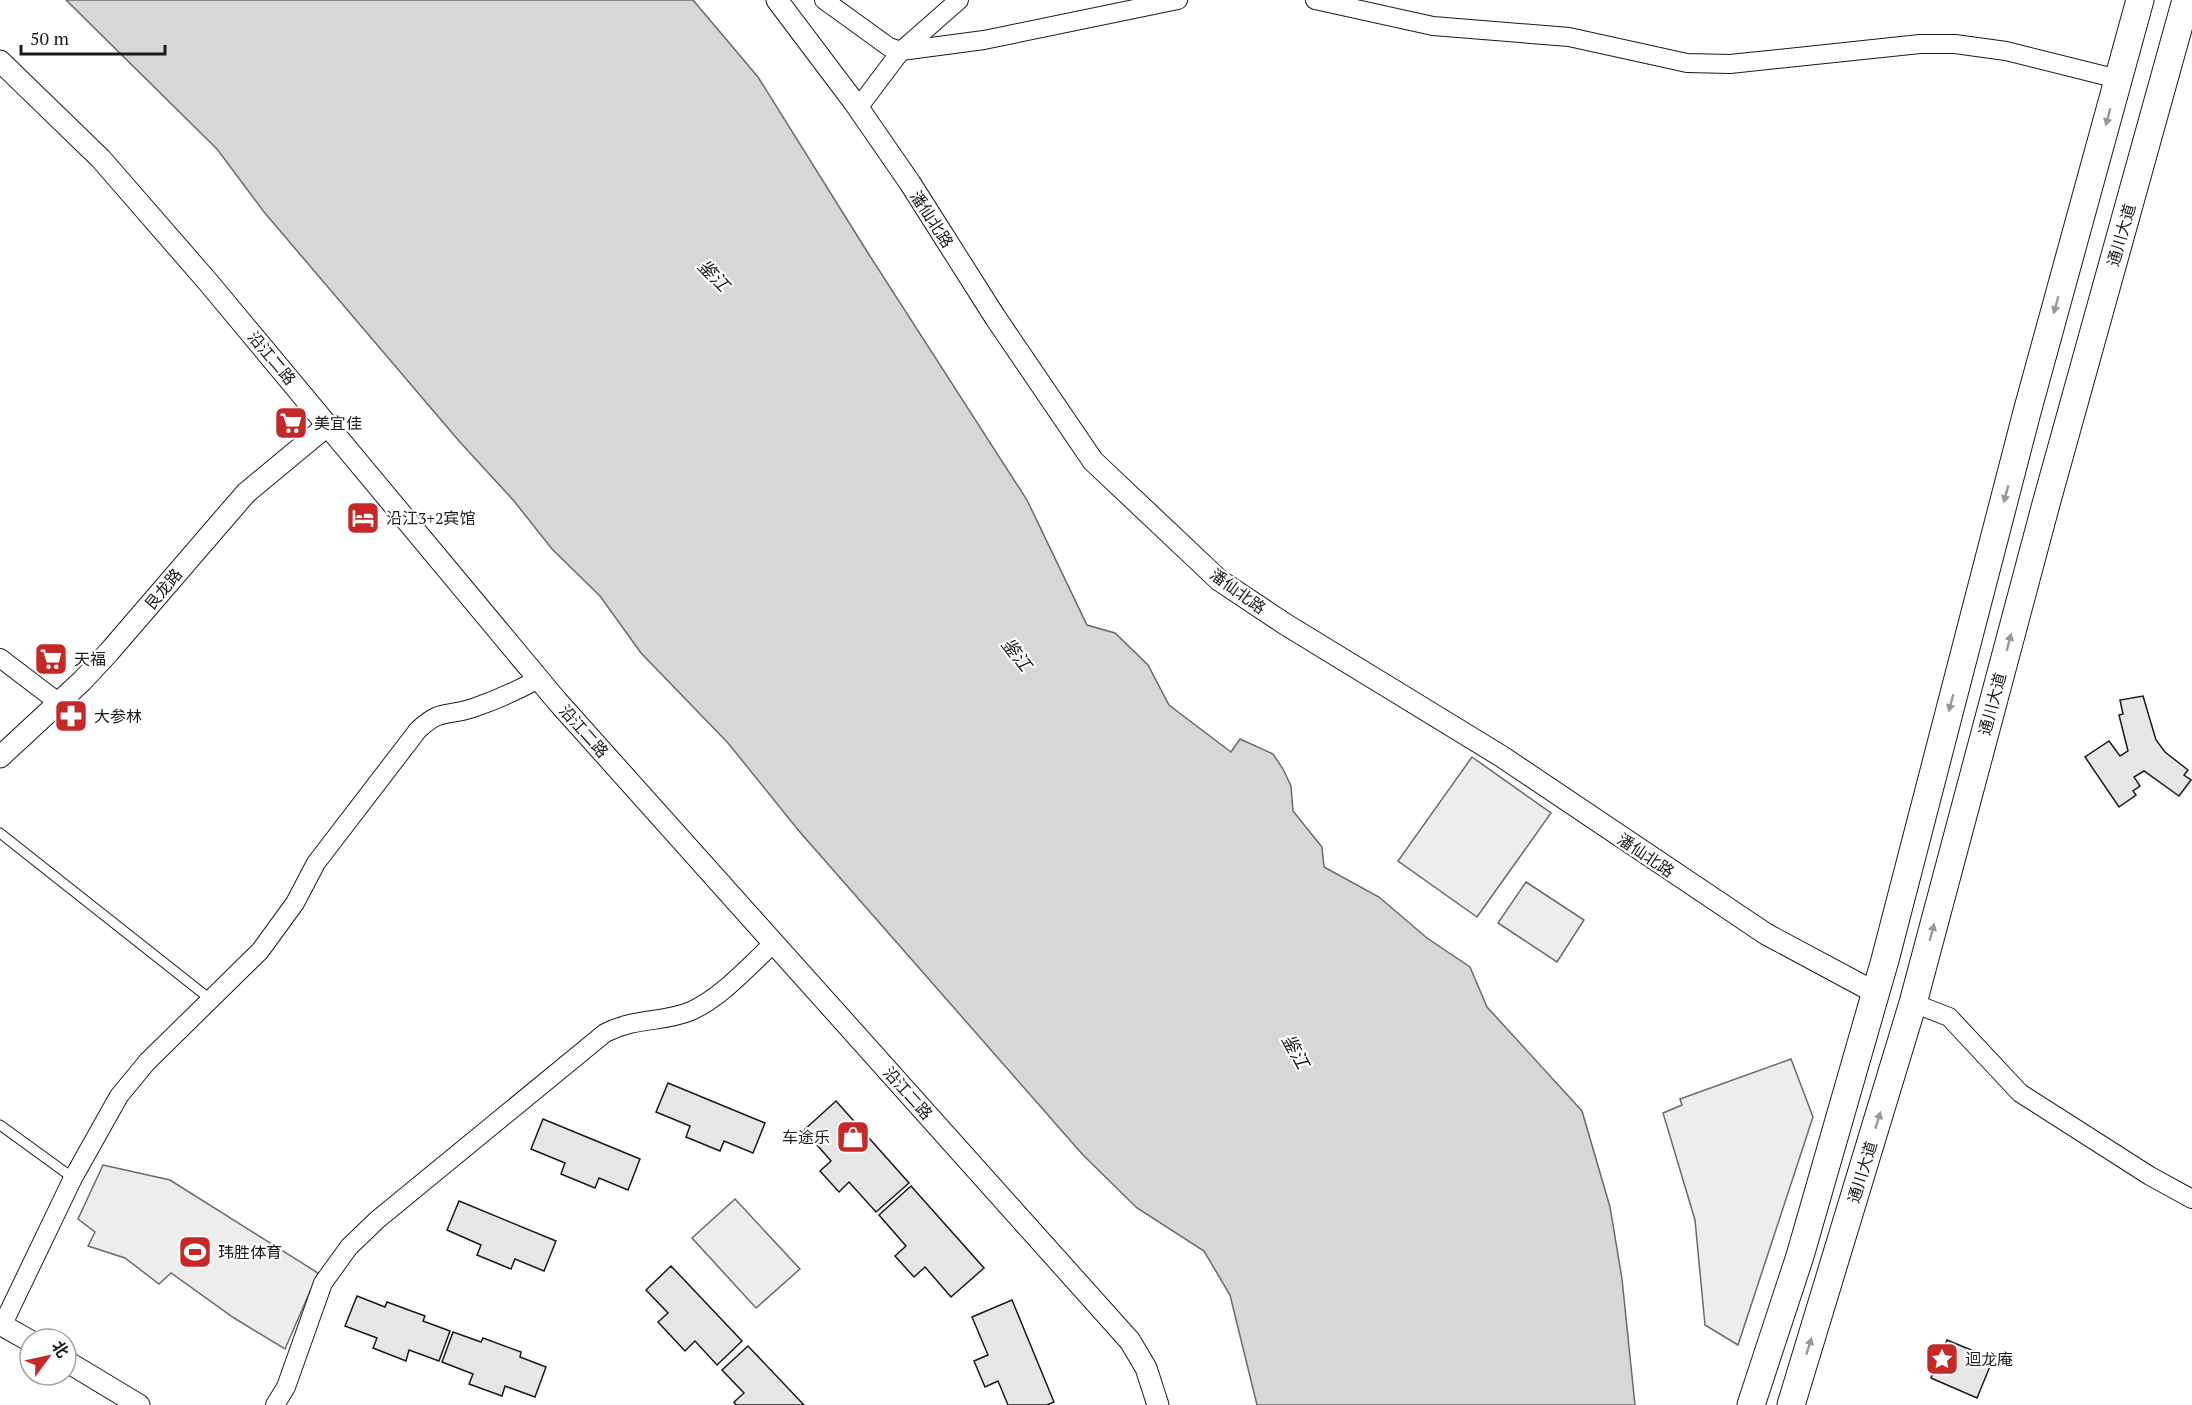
<svg xmlns="http://www.w3.org/2000/svg" width="2192" height="1405" font-family="'PT Serif','Noto Sans SC',serif">
	<style>
		.built { fill: #ededed; stroke: #6a6a6a; stroke-width: 1.5 }
		.water { fill: #d7d7d7; stroke: #6a6a6a; stroke-width: 1.5 }
		.building { fill: #e6e6e6; stroke: #1a1a1a; stroke-width: 1.5 }
		.lines { fill: none; stroke-linecap: round; stroke-linejoin: round }
		.service-casing { stroke: #1a1a1a; stroke-width: 11 }
		.minor-casing { stroke: #1a1a1a; stroke-width: 20 }
		.tertiary-casing { stroke: #1a1a1a; stroke-width: 23 }
		.primary-casing { stroke: #1a1a1a; stroke-width: 29 }
		.service { stroke: #fff; stroke-width: 9 }
		.minor { stroke: #fff; stroke-width: 18 }
		.tertiary { stroke: #fff; stroke-width: 21 }
		.primary { stroke: #fff; stroke-width: 27 }
		.oneway { fill: #989898 }
		.labels { text-anchor: middle; dominant-baseline: central; stroke-width: 4.5; stroke-linejoin: round; paint-order: stroke }
		.street-label { font-size: 16px; fill: #1a1a1a; stroke: #fff }
		.poi-label { font-size: 16px; fill: #1a1a1a; stroke: #fff; text-anchor: start }
		.water-label { font-size: 18px; font-style: italic; fill: #1a1a1a; stroke: #fff }
	</style>
	<rect width="100%" height="100%" fill="#fff"/>
	<g class="built">
		<polygon points="1472,757 1551,813 1477,917 1398,861"/>
		<polygon points="1526,882 1584,920 1557,962 1498,923"/>
		<polygon points="1791,1059 1813,1117 1738,1345 1705,1325 1695,1220 1663,1113 1682,1105 1680,1099"/>
		<polygon points="103,1165 170,1180 318,1273 285,1349 234,1318 171,1273 159,1284 125,1258 88,1246 95,1232 78,1219"/>
		<polygon points="735,1199 800,1269 756,1308 692,1238"/>
	</g>
	<polygon class="water" points="66,0 693,0 758,77 868,253 1027,500 1087,625 1115,633 1148,665 1169,705 1231,752 1240,739 1273,754 1283,769 1291,786 1293,811 1322,847 1324,867 1379,897 1427,938 1470,967 1487,1007 1582,1111 1610,1207 1622,1279 1635,1405 1257,1405 1230,1295 1204,1251 1137,1208 1083,1155 799,831 728,743 641,653 600,596 552,549 514,501 459,441 264,212 217,149"/>
	<g class="building">
		<polygon points="2143,696 2156,740 2165,752 2188,770 2184,775 2191,780 2179,796 2144,771 2134,777 2140,786 2133,791 2136,795 2119,807 2085,757 2109,741 2120,756 2128,751 2119,715 2123,714 2120,700"/>
		<polygon points="668,1083 765,1123 753,1153 724,1141 720,1151 686,1137 690,1126 656,1112"/>
		<polygon points="836,1101 909,1183 876,1212 849,1182 839,1192 820,1171 831,1161 804,1130"/>
		<polygon points="543,1119 640,1159 628,1190 599,1178 595,1188 561,1174 565,1163 531,1149"/>
		<polygon points="911,1186 984,1268 951,1297 925,1267 914,1277 895,1256 906,1246 879,1215"/>
		<polygon points="459,1201 556,1241 544,1271 515,1259 511,1269 477,1255 481,1245 447,1230"/>
		<polygon points="671,1266 742,1341 717,1365 695,1341 685,1351 658,1322 668,1313 646,1290"/>
		<polygon points="357,1296 385,1307 387,1302 425,1316 423,1321 450,1331 439,1361 409,1350 406,1361 373,1348 377,1338 345,1326"/>
		<polygon points="1012,1300 1054,1402 1047,1405 1008,1405 998,1381 985,1387 974,1361 988,1355 972,1317"/>
		<polygon points="453,1332 481,1342 483,1338 521,1352 520,1357 546,1367 535,1397 505,1386 502,1396 469,1384 473,1374 442,1362"/>
		<polygon points="1947,1340 1993,1359 1977,1398 1931,1378"/>
		<polygon points="748,1346 804,1405 736,1405 734,1402 744,1393 722,1370"/>
	</g>
	<g class="lines">
		<defs>
			<g id="service">
				<polyline points="0,833 210,999"/>
				<polyline points="0,1125 73,1178"/>
			</g>
			<g id="minor">
				<polyline points="824,0 889,47 901,51 984,40 1178,0"/>
				<polyline points="1315,0 1433,26 1569,37 1687,63 1730,64 1920,44 1955,44 2006,51 2118,79"/>
				<polyline points="858,108 901,51 959,0"/>
				<polyline points="0,658 58,702"/>
				<polyline points="1913,1003 1949,1017 2020,1093 2150,1176 2192,1199"/>
				<path d="M2,1326l71,-148 46,-82 28,-34 113,-111 35,-48 21,-40 102,-133c23,-22 29,-13 55,-22 23,-8 44,-17 65,-29"/>
				<path d="M275,1405l11,-18 37,-104 26,-36 28,-27 228,-187c31,-16 58,-10 86,-22 31,-14 58,-45 83,-68"/>
			</g>
			<g id="tertiary">
				<polyline points="777,0 854,102 910,183 995,317 1093,461 1219,580 1285,624 1501,756 1766,934 1876,993"/>
				<polyline points="0,61 101,159 208,282 557,701 1130,1341 1146,1368 1158,1405"/>
				<polyline points="0,757 82,681 109,652 246,493 328,425"/>
				<polyline points="0,1324 30,1341"/>
				<polyline points="66,1361 139,1405"/>
			</g>
			<g id="primary">
				<polyline points="1751,1405 1800,1256 1885,960 2027,412 2140,0"/>
				<polyline points="1791,1405 1913,1003 2046,504 2186,0"/>
			</g>
		</defs>
		<use href="#service" class="service-casing"/>
		<use href="#minor" class="minor-casing"/>
		<use href="#tertiary" class="tertiary-casing"/>
		<use href="#primary" class="primary-casing"/>
		<use href="#service" class="service"/>
		<use href="#minor" class="minor"/>
		<use href="#tertiary" class="tertiary"/>
		<use href="#primary" class="primary"/>
	</g>
	<defs><path id="oneway-solid" d="M-6-.8H1V-3.2L6.5 0L1 3.2V.8H-6Z" transform="scale(1.5)"/></defs>
	<g class="oneway">
		<use href="#oneway-solid" transform="translate(2108 117) rotate(105)"/>
		<use href="#oneway-solid" transform="translate(2056 305) rotate(105)"/>
		<use href="#oneway-solid" transform="translate(2006 494) rotate(105)"/>
		<use href="#oneway-solid" transform="translate(2009 642) rotate(-75)"/>
		<use href="#oneway-solid" transform="translate(1951 703) rotate(105)"/>
		<use href="#oneway-solid" transform="translate(1932 932) rotate(-75)"/>
		<use href="#oneway-solid" transform="translate(1878 1120) rotate(-73)"/>
		<use href="#oneway-solid" transform="translate(1809 1346) rotate(-73)"/>
	</g>
	<defs>
		<symbol id="supermarket-square" viewBox="-11 -11 22 22"><rect x="-9" y="-9" width="18" height="18" rx="4" fill="#c62828" stroke="#fff"/><path d="M-6-5.5h2.5l.6 2H6L4.5 2H-2.5L-4.4-4H-6ZM-1.5 3.2a1.3 1.3 0 1 0 .1 0ZM3 3.2a1.3 1.3 0 1 0 .1 0Z" fill="#fff"/></symbol>
		<symbol id="hotel-square" viewBox="-11 -11 22 22"><rect x="-9" y="-9" width="18" height="18" rx="4" fill="#c62828" stroke="#fff"/><path d="M-6-4.5h1.5V1H6V5H4.5V3h-9V5H-6ZM-4 0a1.8 1.8 0 1 1 3.6 0ZM.5 0V-2.5h3Q6-2.5 6 0Z" fill="#fff"/></symbol>
		<symbol id="pharmacy-square" viewBox="-11 -11 22 22"><rect x="-9" y="-9" width="18" height="18" rx="4" fill="#c62828" stroke="#fff"/><path d="M-2-6h4v4h4v4h-4v4h-4v-4h-4v-4h4Z" fill="#fff"/></symbol>
		<symbol id="shop-square" viewBox="-11 -11 22 22"><rect x="-9" y="-9" width="18" height="18" rx="4" fill="#c62828" stroke="#fff"/><path d="M-5-2.5h2.3a2.7 3.5 0 0 1 5.4 0H5L5.5 6h-11ZM-1.5-2.5h3a1.5 2.3 0 0 0-3 0Z" fill="#fff"/></symbol>
		<symbol id="stadium-square" viewBox="-11 -11 22 22"><rect x="-9" y="-9" width="18" height="18" rx="4" fill="#c62828" stroke="#fff"/><path d="M0-5a6.5 5 0 1 0 0 10a6.5 5 0 1 0 0-10ZM-3.5-1.8h7v3.6h-7Z" fill="#fff"/></symbol>
		<symbol id="sight-square" viewBox="-11 -11 22 22"><rect x="-9" y="-9" width="18" height="18" rx="4" fill="#c62828" stroke="#fff"/><path d="M0-6L1.8-2.2L6-1.7L2.9 1.2L3.7 5.4L0 3.3L-3.7 5.4L-2.9 1.2L-6-1.7L-1.8-2.2Z" fill="#fff"/></symbol>
	</defs>
	<g fill-rule="evenodd">
		<use href="#supermarket-square" x="272" y="404" width="38" height="38"/>
		<use href="#hotel-square" x="344" y="499" width="38" height="38"/>
		<use href="#supermarket-square" x="32" y="640" width="38" height="38"/>
		<use href="#pharmacy-square" x="52" y="697" width="38" height="38"/>
		<use href="#shop-square" x="834" y="1118" width="38" height="38"/>
		<use href="#stadium-square" x="176" y="1233" width="38" height="38"/>
		<use href="#sight-square" x="1923" y="1340" width="38" height="38"/>
	</g>
	<g class="labels">
		<g class="street-label">
			<text transform="translate(932 219) rotate(57)">潘仙北路</text>
			<text transform="translate(2121 235) rotate(-74)">通川大道</text>
			<text transform="translate(272 358) rotate(50)">沿江二路</text>
			<text transform="translate(163 589) rotate(-50)">艮龙路</text>
			<text transform="translate(1238 591) rotate(36)">潘仙北路</text>
			<text transform="translate(1992 704) rotate(-75)">通川大道</text>
			<text transform="translate(584 731) rotate(48)">沿江二路</text>
			<text transform="translate(1646 855) rotate(34)">潘仙北路</text>
			<text transform="translate(908 1093) rotate(48)">沿江二路</text>
			<text transform="translate(1862 1172) rotate(-73)">通川大道</text>
		</g>
		<g class="poi-label">
			<text x="314" y="423">美宜佳</text>
			<text x="386" y="518">沿江3+2宾馆</text>
			<text x="74" y="659">天福</text>
			<text x="94" y="716">大参林</text>
			<text x="830" y="1137" text-anchor="end">车途乐</text>
			<text x="218" y="1252">玮胜体育</text>
			<text x="1965" y="1359">迴龙庵</text>
		</g>
		<g class="water-label">
			<text transform="translate(714 275) rotate(46)">鉴江</text>
			<text transform="translate(1017 654) rotate(52)">鉴江</text>
			<text transform="translate(1296 1051) rotate(61)">鉴江</text>
		</g>
	</g>
	<g transform="translate(48 1357) rotate(57)"><circle r="28" fill="#ffffff" stroke="#a3a3a3" stroke-width="1.5"/>
	<path d="M0-4.5L10 22L0 15L-10 22Z" fill="#c62828"/>
	<text y="-9" font-size="16" font-weight="bold" text-anchor="middle" fill="#1a1a1a">北</text>
	</g>
	<path d="M21 45v9h144v-9" fill="none" stroke="#1a1a1a" stroke-width="3"/>
	<text x="30" y="45" font-size="18" fill="#1a1a1a" stroke="#ffffff" stroke-width="4.5" paint-order="stroke">50 m</text>
</svg>
